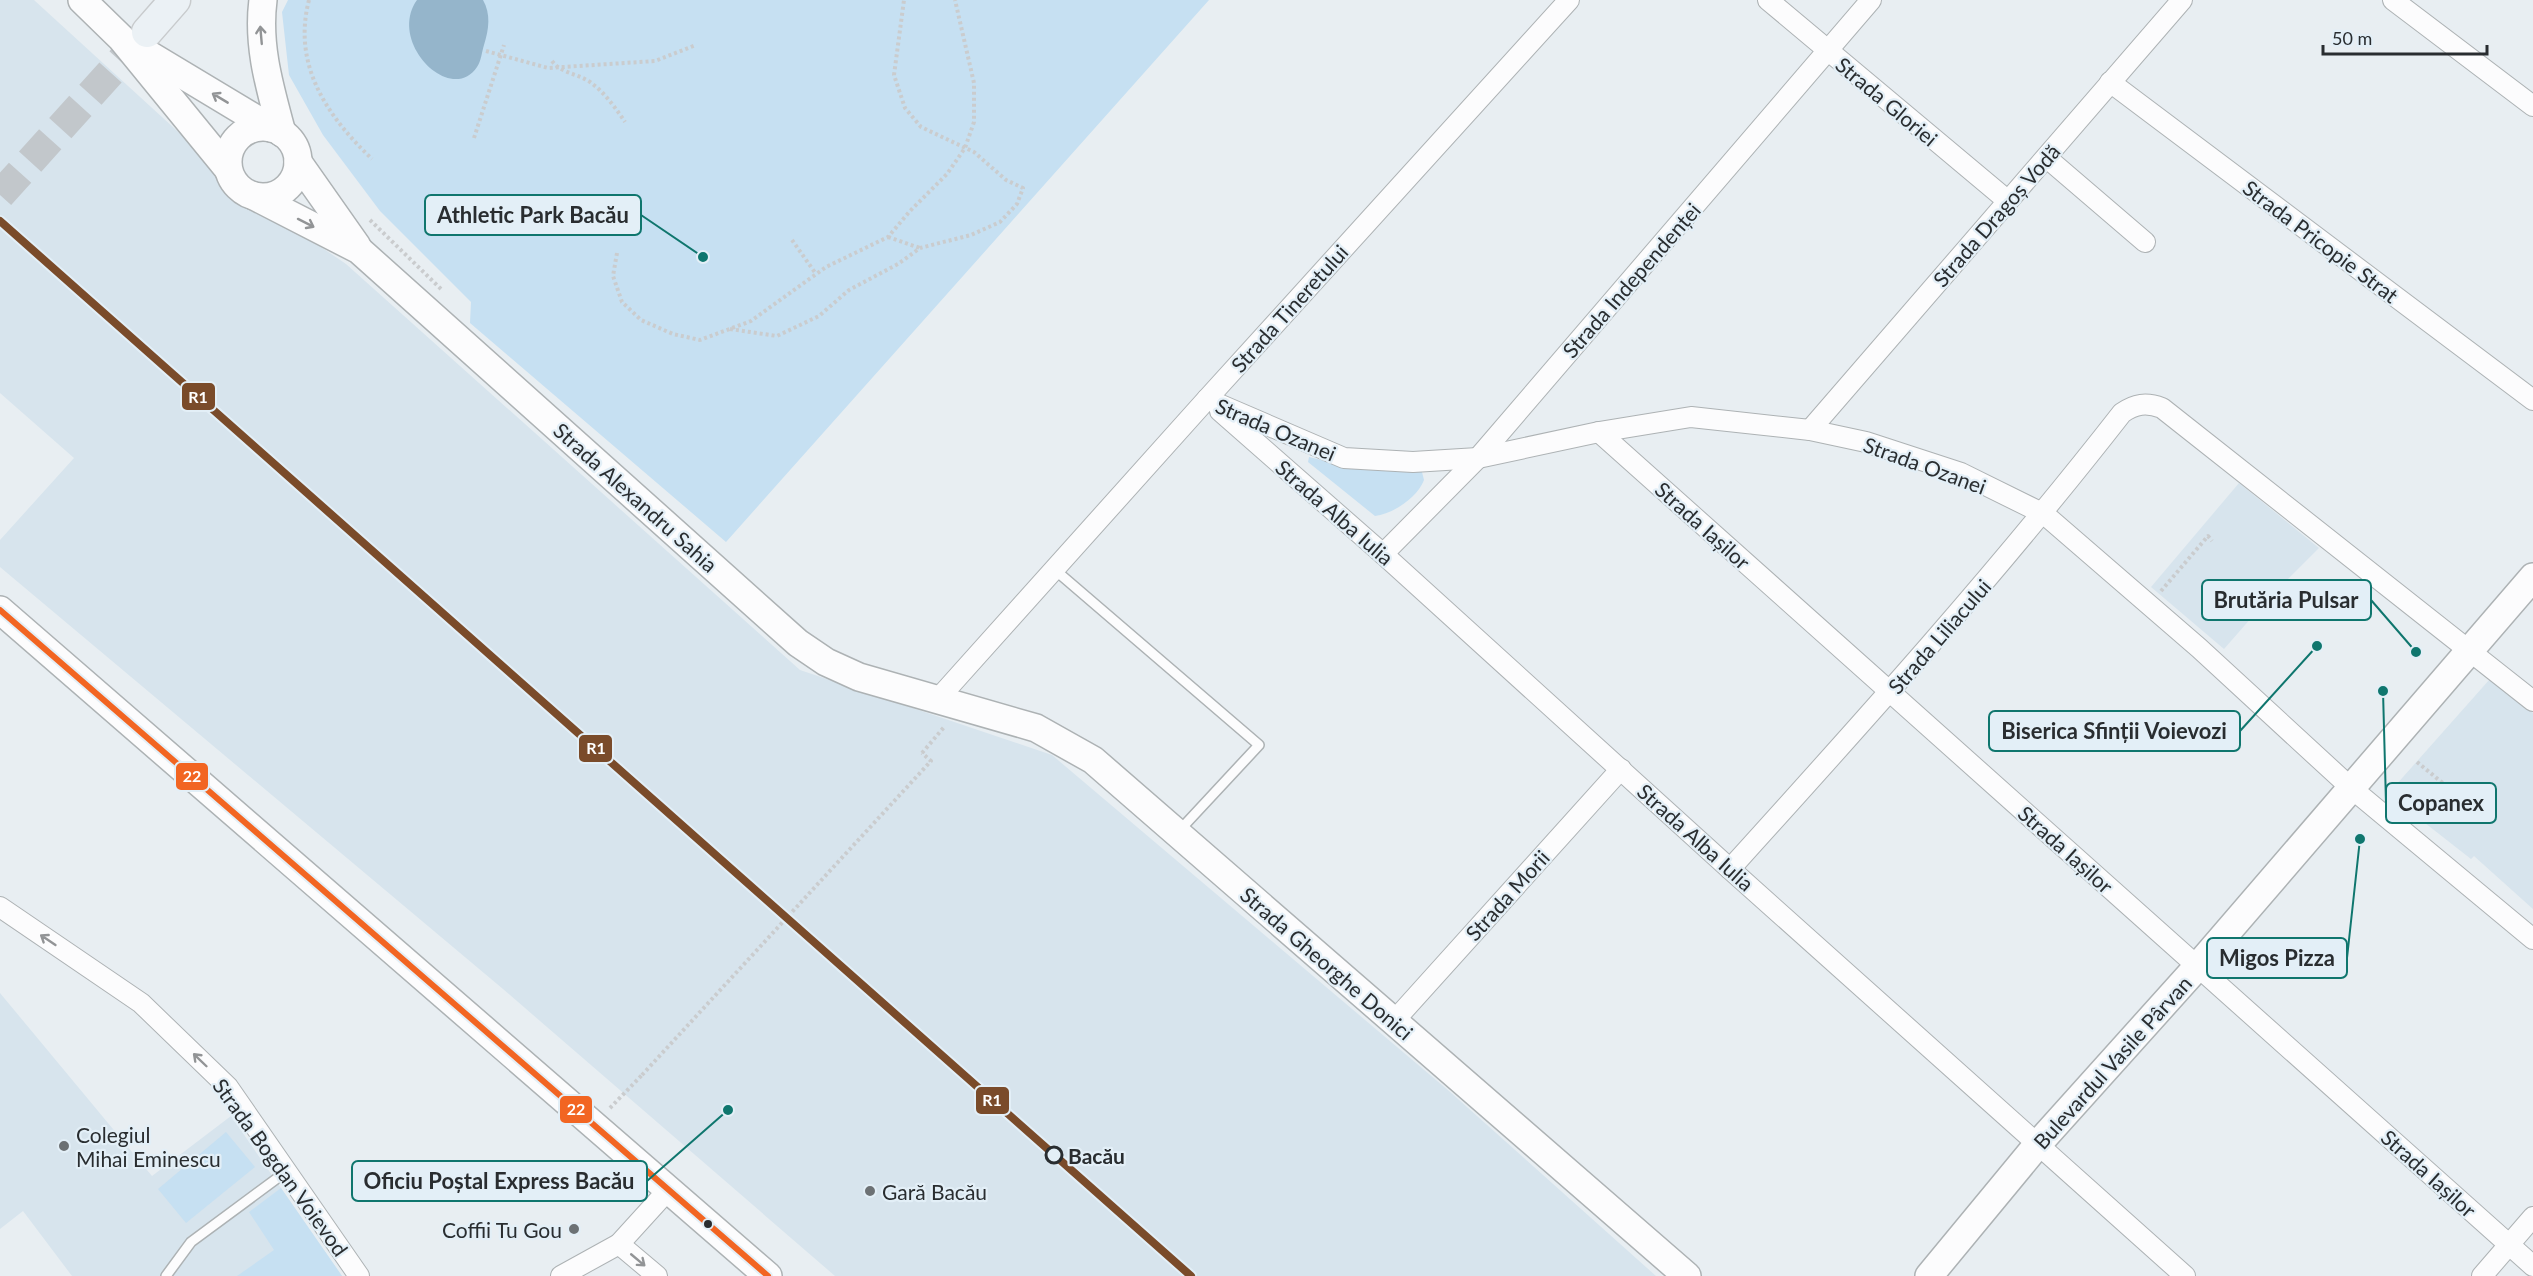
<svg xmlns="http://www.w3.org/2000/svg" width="2533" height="1276" font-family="Lato,sans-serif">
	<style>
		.built { fill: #d7e4ed }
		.green { fill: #c6e0f2 }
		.water { fill: #95b5cb }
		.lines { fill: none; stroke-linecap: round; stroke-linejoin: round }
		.primary-tunnel { stroke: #c2c7cb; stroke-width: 30; stroke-dasharray: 30 15; stroke-linecap: butt }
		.lane-casing { stroke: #adb2b4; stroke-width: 12 }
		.street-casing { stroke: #adb2b4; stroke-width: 22 }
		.secondary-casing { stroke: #adb2b4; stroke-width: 30 }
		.primary-casing { stroke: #c8cbcd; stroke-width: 33 }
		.path { stroke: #caccce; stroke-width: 4; stroke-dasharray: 3 3; stroke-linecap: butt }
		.lane { stroke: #fcfcfd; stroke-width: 9 }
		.street { stroke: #fcfcfd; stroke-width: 20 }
		.secondary { stroke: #fcfcfd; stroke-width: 27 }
		.primary { stroke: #ebf1f5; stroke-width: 30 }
		.rail { stroke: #d6d8d9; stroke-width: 4.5; stroke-dasharray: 12 6; stroke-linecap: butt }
		.path-bridge { stroke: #caccce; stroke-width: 4; stroke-dasharray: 3 3; stroke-linecap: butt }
		.bus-1-casing { stroke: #e3eff7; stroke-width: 10 }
		.bus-1 { stroke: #f26522; stroke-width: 6 }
		.rail-1-casing { stroke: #e3eff7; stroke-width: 12 }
		.rail-1 { stroke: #7a4b2a; stroke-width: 8 }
		.oneway { stroke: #929496 }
		.poi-dot { fill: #6c7174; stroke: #e3eff7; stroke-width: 2 }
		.stop-dot { fill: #e3eff7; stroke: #292d30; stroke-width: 3 }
		.bus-dot { fill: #292d30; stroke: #e3eff7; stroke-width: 2 }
		.labels { text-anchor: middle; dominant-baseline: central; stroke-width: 4.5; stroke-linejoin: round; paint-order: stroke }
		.street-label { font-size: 21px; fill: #292d30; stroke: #e3eff7 }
		.poi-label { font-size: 21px; fill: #292d30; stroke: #e3eff7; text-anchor: start }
		.stop-label { font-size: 21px; font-weight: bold; fill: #292d30; stroke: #e3eff7; text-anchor: start }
		.leader { fill: none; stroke: #0f766e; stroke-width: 2 }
		.callout-dot { fill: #0f766e; stroke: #e3eff7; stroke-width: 2 }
		.callout { fill: #e3eff7; stroke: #0f766e; stroke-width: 2 }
		.callout-label { font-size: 22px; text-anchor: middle; font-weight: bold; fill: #292d30 }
		.line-badge { stroke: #e3eff7; stroke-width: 2 }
		.badge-label { font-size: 16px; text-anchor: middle; font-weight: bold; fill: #fff }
	</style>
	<rect width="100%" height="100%" fill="#e8eef2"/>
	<g class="built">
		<polygon points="0,0 34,0 256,203 346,264 800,670 1052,755 1449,1091 1656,1276 835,1276 503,989 0,567 0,540 74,458 0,393"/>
		<polygon points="2239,483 2319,548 2267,600 2224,649 2151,587"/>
		<polygon points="2490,679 2533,713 2533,909 2474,856 2471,859 2388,794"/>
		<polygon points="0,993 152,1176 231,1116 342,1276 72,1276 23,1211 0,1229"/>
	</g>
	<g class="green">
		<polygon points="288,0 1209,0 726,542 470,323 471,302 380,211 323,135 289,75 282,12"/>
		<path d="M1309,457l54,13 53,1 6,1 2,8c-6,17 -31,34 -49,36l-67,-54z"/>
		<polygon points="226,1132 255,1167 186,1223 158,1189"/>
		<polygon points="281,1188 342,1276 237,1276 274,1250 249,1212"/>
	</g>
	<path class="water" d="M417,0h66c8,14 6,29 1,45 -2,6 -3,17 -7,22 -26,39 -90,-25 -60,-67z"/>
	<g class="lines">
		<polyline class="primary-tunnel" points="0,195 147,32"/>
		<defs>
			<g id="lane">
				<polyline points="1054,569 1259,745 1179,831"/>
				<polyline points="166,1276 191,1242 287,1171"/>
			</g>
			<g id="street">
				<polyline points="1768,0 2008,201"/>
				<polyline points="2393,0 2533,106"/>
				<polyline points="2110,82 2533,400"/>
				<polyline points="2047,158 2145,242"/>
				<polyline points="1207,399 1344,458 1413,462 1478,458 1599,432 1691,417 1810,430 1866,442 1961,473 2044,514 2199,648 2350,787 2533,939"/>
				<polyline points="1220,411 1383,554 1730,869 2185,1276"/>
				<polyline points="1810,430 2182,0"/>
				<polyline points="1599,432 2533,1266"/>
				<polyline points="1383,554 1478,458 1871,0"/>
				<polyline points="938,699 1207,399 1569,0"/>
				<path d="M1730,869c135,-149 268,-297 392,-456 13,-9 24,-11 40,-5l371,293"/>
				<polyline points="0,907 141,1003 228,1087 359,1276"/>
				<polyline points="1394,1021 1621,769"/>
				<polyline points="619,1244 657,1276"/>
				<polyline points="561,1276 619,1244 669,1189"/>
				<polyline points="2482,1276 2533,1217"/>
			</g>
			<g id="secondary">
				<polyline points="82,0 121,38 228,169"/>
				<path d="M263,0c-6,46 7,88 19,133"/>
				<polyline points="138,48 271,128"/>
				<circle cx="263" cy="162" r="35"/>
				<polyline points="298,162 357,246"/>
				<polyline points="254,196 359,250 798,643 826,662 859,677 1036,728 1093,760 1687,1276"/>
				<polyline points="0,610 768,1276"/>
				<polyline points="1929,1276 2038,1144 2198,966 2533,577"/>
			</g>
			<polyline id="primary" points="147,32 175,0"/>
		</defs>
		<use href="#lane" class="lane-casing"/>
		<use href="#street" class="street-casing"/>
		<use href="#secondary" class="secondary-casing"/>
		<use href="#primary" class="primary-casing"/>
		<g class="path">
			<path d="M309,0c-17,65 18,116 63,159"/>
			<polyline points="486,51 548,68 655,61 696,45"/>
			<path d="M552,61c10,13 25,12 38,21 14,10 25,25 35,40"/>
			<polyline points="474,138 504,45"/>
			<polyline points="370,220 442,290"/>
			<polyline points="888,237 920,248"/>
			<polyline points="792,240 816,274"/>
			<polyline points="617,253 613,276 622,302 641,320 673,334 700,340 751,321 826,267 888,237 910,211 947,174 965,148 974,122 974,83 955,0"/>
			<polyline points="730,329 777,336 819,316 849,290 898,264 920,248 971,235 1000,222 1017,204 1023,188 1006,180 974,152 921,127 905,108 894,75 904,0"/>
			<polyline points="2161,591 2208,536 2212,541"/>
			<polyline points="922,753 945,726"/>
			<polyline points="2417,762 2477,811"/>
			<polyline points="610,1108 642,1075"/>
		</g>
		<use href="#lane" class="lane"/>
		<use href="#street" class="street"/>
		<use href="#secondary" class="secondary"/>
		<use href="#primary" class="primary"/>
		<polyline class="rail" points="0,221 1191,1276"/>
		<polyline class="path-bridge" points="642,1075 931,761 922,753"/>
		<defs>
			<polyline id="bus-1" points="0,610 768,1276"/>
		</defs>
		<use href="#bus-1" class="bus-1-casing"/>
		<use href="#bus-1" class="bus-1"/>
		<defs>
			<polyline id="rail-1" points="0,221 1191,1276"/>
		</defs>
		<use href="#rail-1" class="rail-1-casing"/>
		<use href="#rail-1" class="rail-1"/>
	</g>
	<defs><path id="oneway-shaft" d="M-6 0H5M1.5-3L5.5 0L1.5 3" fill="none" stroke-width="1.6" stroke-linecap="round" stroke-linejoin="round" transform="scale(1.5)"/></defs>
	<g class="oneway">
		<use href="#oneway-shaft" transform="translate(261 35) rotate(-95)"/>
		<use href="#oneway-shaft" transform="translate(220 98) rotate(-149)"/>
		<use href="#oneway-shaft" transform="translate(306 223) rotate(27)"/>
		<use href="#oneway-shaft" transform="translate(48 940) rotate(-146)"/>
		<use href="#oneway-shaft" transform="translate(200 1060) rotate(-136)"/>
		<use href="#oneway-shaft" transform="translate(638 1260) rotate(40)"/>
	</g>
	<g class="poi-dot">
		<circle cx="64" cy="1146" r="6"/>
		<circle cx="870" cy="1191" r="6"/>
		<circle cx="574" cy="1229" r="6"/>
	</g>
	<circle class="stop-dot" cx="1054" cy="1155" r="8"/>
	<circle class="bus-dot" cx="708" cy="1224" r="5"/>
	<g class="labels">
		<g class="street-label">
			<text transform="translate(1887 101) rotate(40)">Strada Gloriei</text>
			<text transform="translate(1996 215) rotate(-49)">Strada Dragoș Vodă</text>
			<text transform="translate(2321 241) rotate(37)">Strada Pricopie Strat</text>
			<text transform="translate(1631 280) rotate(-49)">Strada Independenței</text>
			<text transform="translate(1289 308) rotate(-48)">Strada Tineretului</text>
			<text transform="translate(1276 429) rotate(23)">Strada Ozanei</text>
			<text transform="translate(1925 465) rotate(20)">Strada Ozanei</text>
			<text transform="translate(636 497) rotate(42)">Strada Alexandru Sahia</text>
			<text transform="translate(1335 512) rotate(41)">Strada Alba Iulia</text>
			<text transform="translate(1703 525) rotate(42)">Strada Iașilor</text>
			<text transform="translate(1939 636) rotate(-49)">Strada Liliacului</text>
			<text transform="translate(1696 837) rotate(42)">Strada Alba Iulia</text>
			<text transform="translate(2066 849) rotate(42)">Strada Iașilor</text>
			<text transform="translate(1507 895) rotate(-48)">Strada Morii</text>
			<text transform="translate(1327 963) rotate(41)">Strada Gheorghe Donici</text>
			<text transform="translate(2112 1062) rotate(-48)">Bulevardul Vasile Pârvan</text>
			<text transform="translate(281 1167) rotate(54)">Strada Bogdan Voievod</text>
			<text transform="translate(2429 1173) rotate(42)">Strada Iașilor</text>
		</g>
		<g class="poi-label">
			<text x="76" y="1134">Colegiul<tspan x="76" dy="24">Mihai Eminescu</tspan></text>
			<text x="882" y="1191">Gară Bacău</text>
			<text x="562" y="1229" text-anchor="end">Coffii Tu Gou</text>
		</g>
		<g class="stop-label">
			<text x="1068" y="1155">Bacău</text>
		</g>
	</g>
	<path class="leader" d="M703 257L641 215M2416 652L2371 600M2317 646L2240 731M2383 691L2386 803M2360 839L2347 958M728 1110L647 1181"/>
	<g class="callout-dot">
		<circle cx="703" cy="257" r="6"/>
		<circle cx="2416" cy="652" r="6"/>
		<circle cx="2317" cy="646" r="6"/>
		<circle cx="2383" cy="691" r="6"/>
		<circle cx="2360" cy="839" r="6"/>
		<circle cx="728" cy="1110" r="6"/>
	</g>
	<g class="callout">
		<rect x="425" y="195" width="216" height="40" rx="6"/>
		<rect x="2202" y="580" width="169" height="40" rx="6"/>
		<rect x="1989" y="711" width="251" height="40" rx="6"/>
		<rect x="2386" y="783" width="110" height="40" rx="6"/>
		<rect x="2207" y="938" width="140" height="40" rx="6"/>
		<rect x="352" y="1161" width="295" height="40" rx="6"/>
	</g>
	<g class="callout-label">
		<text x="533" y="223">Athletic Park Bacău</text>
		<text x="2286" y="608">Brutăria Pulsar</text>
		<text x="2114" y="739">Biserica Sfinții Voievozi</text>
		<text x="2441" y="811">Copanex</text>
		<text x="2277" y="966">Migos Pizza</text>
		<text x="499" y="1189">Oficiu Poștal Express Bacău</text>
	</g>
	<g class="line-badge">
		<rect x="181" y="382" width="35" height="29" rx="6" fill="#7a4b2a"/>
		<rect x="578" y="734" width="35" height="29" rx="6" fill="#7a4b2a"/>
		<rect x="175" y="762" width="34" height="29" rx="6" fill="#f26522"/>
		<rect x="975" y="1086" width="35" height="29" rx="6" fill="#7a4b2a"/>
		<rect x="559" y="1095" width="34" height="29" rx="6" fill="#f26522"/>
	</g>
	<g class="badge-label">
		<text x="198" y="403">R1</text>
		<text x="596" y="754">R1</text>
		<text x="192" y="782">22</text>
		<text x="992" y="1106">R1</text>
		<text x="576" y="1115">22</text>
	</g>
	<path d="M2323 45v9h164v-9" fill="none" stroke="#292d30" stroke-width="3"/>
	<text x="2332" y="45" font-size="18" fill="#292d30" stroke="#e3eff7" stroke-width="4.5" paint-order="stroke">50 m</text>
</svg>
